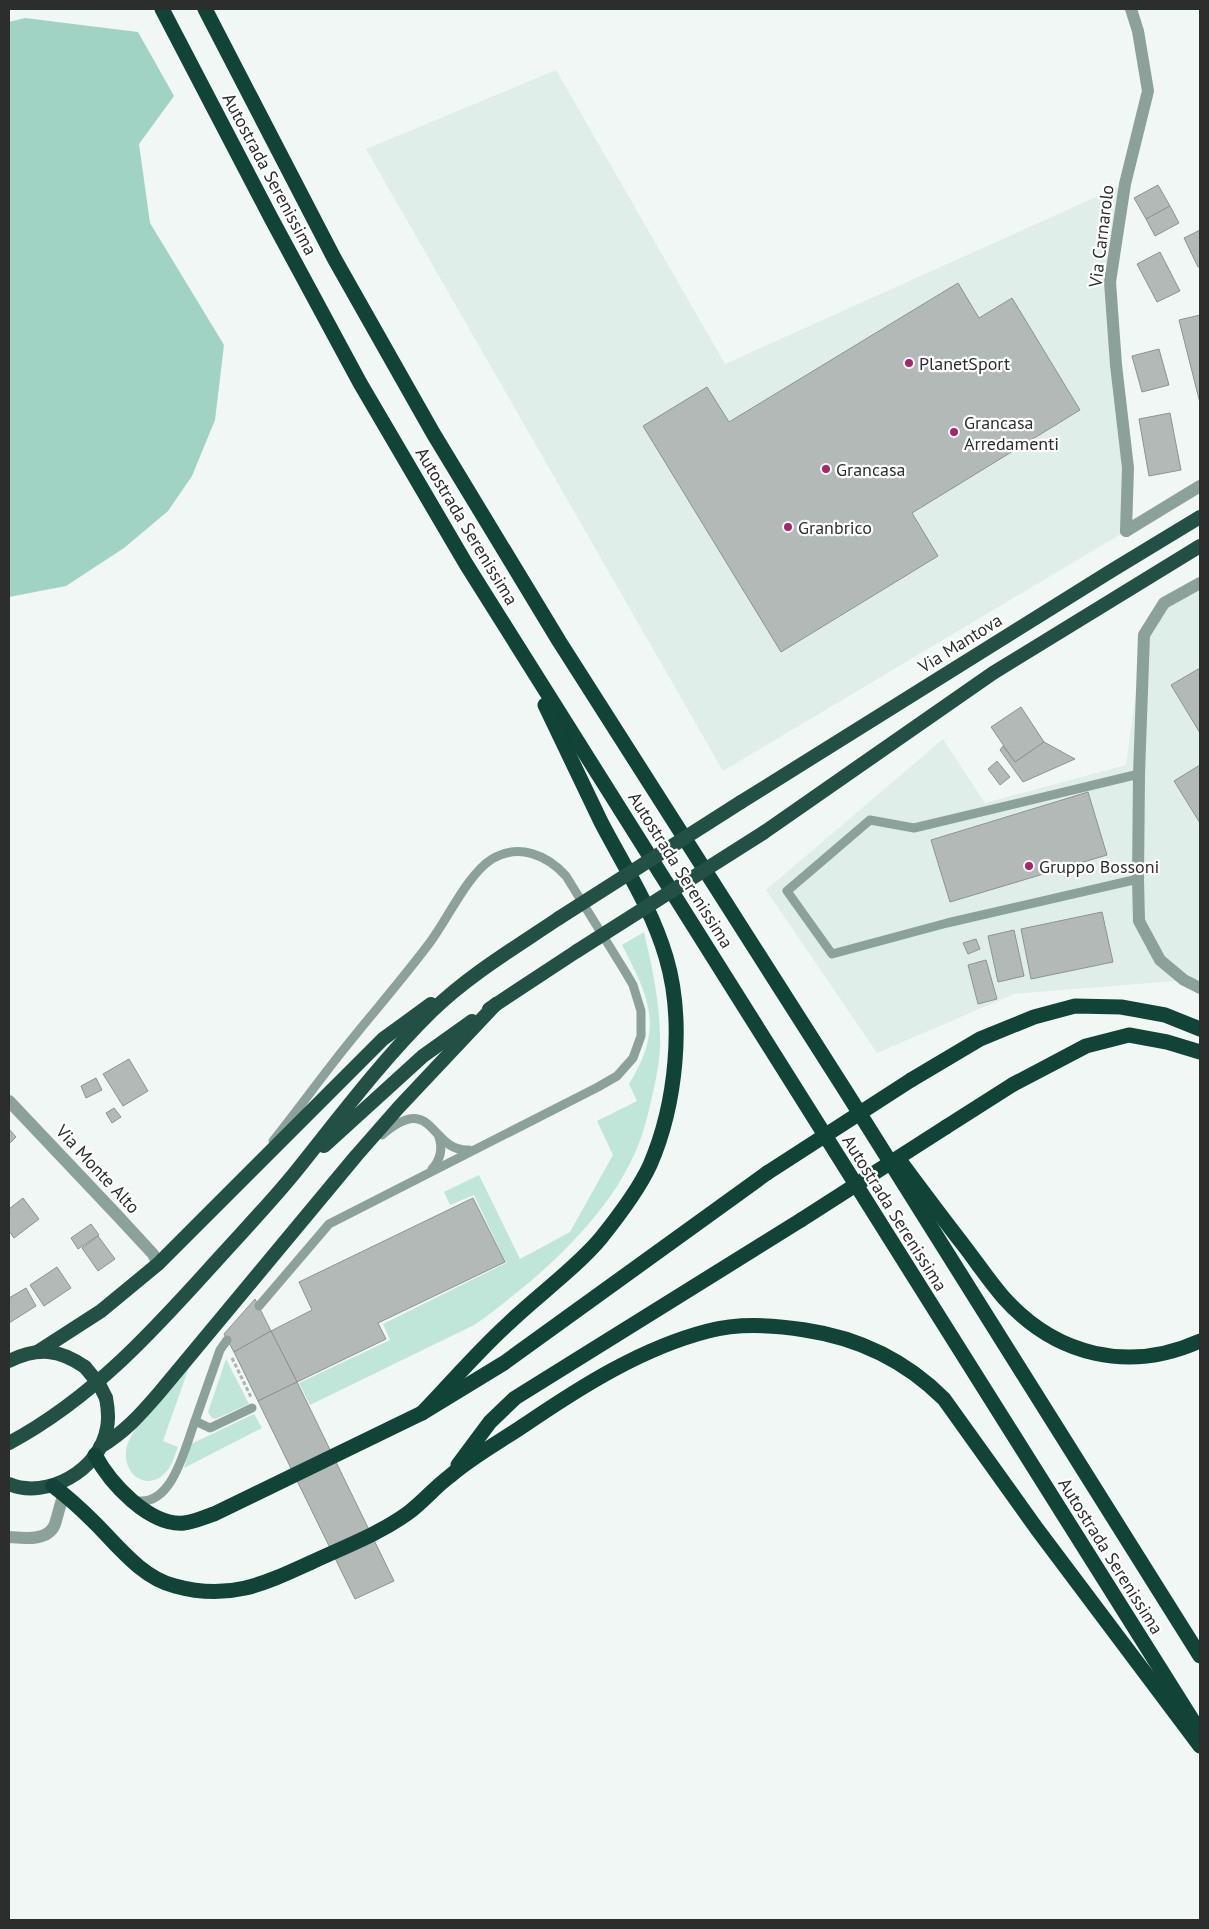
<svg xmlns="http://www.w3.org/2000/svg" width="1209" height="1929" font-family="'PT Sans',sans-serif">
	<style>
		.built { fill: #dfeee9 }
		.green { fill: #bfe6d9 }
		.forest { fill: #a0d3c3 }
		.building { fill: #b3b9b7; stroke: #8d9391 }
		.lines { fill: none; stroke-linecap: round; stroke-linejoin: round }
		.path { stroke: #aeb2b0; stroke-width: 3; stroke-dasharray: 4 2.5; stroke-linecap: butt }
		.service { stroke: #8ca19a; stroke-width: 9 }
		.minor { stroke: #8ca19a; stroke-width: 12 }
		.trunk { stroke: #235044; stroke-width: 14 }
		.motorway { stroke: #114437; stroke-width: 15 }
		.trunk-bridge { stroke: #235044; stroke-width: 14 }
		.motorway-bridge { stroke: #114437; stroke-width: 15 }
		.poi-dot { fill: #aa236b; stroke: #fff; stroke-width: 2 }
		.labels { text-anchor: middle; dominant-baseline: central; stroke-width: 4.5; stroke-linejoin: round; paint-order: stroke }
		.street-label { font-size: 18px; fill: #2c2e2d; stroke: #fff }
		.poi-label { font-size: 18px; fill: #2c2e2d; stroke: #fff; text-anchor: start }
	</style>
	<rect width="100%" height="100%" fill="#f1f7f5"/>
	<g class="built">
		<polygon points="556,70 725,364 1125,184 1110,282 1126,531 723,771 366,149"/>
		<polygon points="1200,583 1200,979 1014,994 877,1053 766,890 943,739 985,803 1126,765 1144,635 1164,603"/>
	</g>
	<g class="green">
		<path d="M644,932c9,39 17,75 16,116 -1,18 -5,36 -9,53 -4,18 -9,37 -17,54 -23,50 -62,90 -103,126 -19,15 -37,31 -57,44l-164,80 -11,-22 91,-43 -7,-16 123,-61 -32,-68 -24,10 -6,-13 35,-17 41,84 50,-27 43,-77 -16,-34 40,-20 -8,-17c35,-56 21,-85 -7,-139z"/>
		<polygon points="226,1359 249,1404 215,1419 212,1418 208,1412"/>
		<path d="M189,1367l-26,74 15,6c-4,10 -6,20 -14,27 -20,19 -44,-4 -37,-28 7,-23 45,-60 62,-79z"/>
		<polygon points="254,1414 262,1428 184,1468 191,1444"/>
	</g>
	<polygon class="forest" points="25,18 138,32 174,96 139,144 150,223 224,345 215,420 192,476 168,511 124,548 66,586 9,597 9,22"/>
	<g class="building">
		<polygon points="1158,185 1170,206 1146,219 1134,198"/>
		<polygon points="1170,206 1179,223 1155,236 1146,219"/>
		<polygon points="1200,230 1200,267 1198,267 1184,238"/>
		<polygon points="1160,252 1180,291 1157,302 1137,264"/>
		<polygon points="958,283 979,318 1012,298 1080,410 912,513 938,556 781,652 643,426 707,387 729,422"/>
		<polygon points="1200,315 1200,403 1179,320"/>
		<polygon points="1159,349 1169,385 1142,392 1132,356"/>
		<polygon points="1170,413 1181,470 1149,476 1139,419"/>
		<polygon points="1200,668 1200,733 1171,685"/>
		<polygon points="1021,707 1044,742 1015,762 991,727"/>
		<polygon points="1044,742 1075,759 1023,782 1000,750 1003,746 1015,762"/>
		<polygon points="997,761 1010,777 1000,785 988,769"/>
		<polygon points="1200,765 1200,823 1174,781"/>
		<polygon points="1088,792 1107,855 950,902 931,840"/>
		<polygon points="1102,912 1113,962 1031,979 1021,929"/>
		<polygon points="1014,930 1024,976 998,982 988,936"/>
		<polygon points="976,939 980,949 968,954 963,943"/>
		<polygon points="986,960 997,999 978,1004 968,965"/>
		<polygon points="129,1059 148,1091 123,1106 103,1074"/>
		<polygon points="96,1078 102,1090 86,1098 81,1086"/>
		<polygon points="114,1108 121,1117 112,1123 106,1113"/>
		<polygon points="9,1129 16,1137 9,1144"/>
		<polygon points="23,1198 39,1219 14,1238 9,1231 9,1209"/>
		<polygon points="473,1198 505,1262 378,1323 386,1339 297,1382 271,1331 312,1310 299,1282"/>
		<polygon points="91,1224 99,1235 78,1249 71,1238"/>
		<polygon points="98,1236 115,1259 98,1271 82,1248"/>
		<polygon points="57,1267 71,1288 44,1306 30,1285"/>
		<polygon points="26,1288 36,1306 9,1323 9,1298"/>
		<polygon points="255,1299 271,1331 234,1352 224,1334"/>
		<polygon points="271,1331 297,1382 258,1401 234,1352"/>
		<polygon points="297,1382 394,1581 355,1599 258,1401"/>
	</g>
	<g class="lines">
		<polyline class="path" points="232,1358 251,1397"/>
		<g class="service">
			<polyline points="1138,879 947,923 832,954 787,891 870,820 914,828 1139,774"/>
			<path d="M382,1135c53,-45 47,17 87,15"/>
			<path d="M432,1169c9,-10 11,-20 7,-32"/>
			<path d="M259,1306l70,-82 269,-137 19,-11 16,-18 8,-22v-25l-8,-26 -7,-12 -60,-97c-19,-21 -47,-33 -74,-17 -24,15 -44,59 -61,82 -29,39 -61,75 -91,113 -22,28 -44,58 -67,87"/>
			<polyline points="227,1340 220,1350 195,1421 210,1428 252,1408"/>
			<path d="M134,1500c38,10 51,-53 61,-79"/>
		</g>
		<g class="minor">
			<polyline points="1126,531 1128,468 1116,365 1110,282 1125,184 1148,91 1138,31 1131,9"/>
			<polyline points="1126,531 1200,486"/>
			<polyline points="1200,583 1164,603 1144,635 1139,774 1138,879 1139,921 1160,960 1184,980 1200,988"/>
			<polyline points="9,1101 116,1214 153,1254 158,1264"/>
			<path d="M9,1537c14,1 39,5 46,-13 3,-9 5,-20 9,-30"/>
		</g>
		<g class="trunk">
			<polyline points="741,802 1111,571 1200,517"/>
			<polyline points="763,833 993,673 1200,546"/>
			<polyline points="489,1009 577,951"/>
			<polyline points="324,1146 423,1056 472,1021"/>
			<polyline points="39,1351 101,1311 158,1264 383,1039 431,1004"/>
			<path d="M9,1361c29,-14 50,-12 76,6"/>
			<path d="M9,1443c84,-45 146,-114 209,-184 27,-30 55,-59 79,-89 44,-55 85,-110 135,-159 37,-36 84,-64 127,-93"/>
			<path d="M100,1447c25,-15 40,-32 59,-54l197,-237 43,-49 97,-103"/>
			<path d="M9,1484c38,16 91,-14 98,-56 2,-10 1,-20 -1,-30"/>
		</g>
		<g class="motorway">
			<polyline points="162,9 271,218 360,383 466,564 1200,1732"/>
			<polyline points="205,9 334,258 433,433 559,641 845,1090 1200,1656"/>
			<polyline points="911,1080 980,1039 1034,1017 1075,1006 1121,1007 1165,1015 1200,1029"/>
			<polyline points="946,1127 1012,1085 1086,1046 1129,1035 1167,1042 1200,1052"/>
			<path d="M903,1165c20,27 41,55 62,82 13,17 25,35 39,51 52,58 125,75 196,43"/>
			<path d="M422,1413c29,-30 56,-62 87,-90 29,-28 67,-55 92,-85 16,-20 38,-49 49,-73 26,-60 35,-144 16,-208 -14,-48 -42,-91 -65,-135 -19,-39 -37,-78 -56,-117"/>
			<path d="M95,1455c15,28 54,71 89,68 10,-1 20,-6 30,-9l208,-101 82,-50 263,-190"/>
			<polyline points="458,1465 490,1422 515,1398 801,1220"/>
			<path d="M53,1486c15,11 29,24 42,37 23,23 47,55 80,63 54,15 89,-2 137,-24 32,-15 67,-28 96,-49 15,-11 27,-26 42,-37 23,-20 51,-35 76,-52 56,-38 116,-76 182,-93 30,-8 66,-6 97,-1 54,8 100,30 139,69l93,130 163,217"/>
		</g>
		<g class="trunk-bridge">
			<polyline points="559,918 741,802"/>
			<polyline points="577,951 763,833"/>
			<polyline points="85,1367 99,1384 106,1398"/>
		</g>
		<g class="motorway-bridge">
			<polyline points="767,1173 911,1080"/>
			<polyline points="801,1220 946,1127"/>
		</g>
	</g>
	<g class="poi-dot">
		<circle cx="909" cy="363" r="5"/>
		<circle cx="954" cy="432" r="5"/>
		<circle cx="826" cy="469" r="5"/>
		<circle cx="788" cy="527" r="5"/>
		<circle cx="1029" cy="866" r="5"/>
	</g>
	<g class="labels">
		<g class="street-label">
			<text transform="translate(270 174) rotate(62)">Autostrada Serenissima</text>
			<text transform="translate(1101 236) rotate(-83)">Via Carnarolo</text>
			<text transform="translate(467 526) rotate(59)">Autostrada Serenissima</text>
			<text transform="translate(960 643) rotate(-32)">Via Mantova</text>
			<text transform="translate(681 870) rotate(58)">Autostrada Serenissima</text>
			<text transform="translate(98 1169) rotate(47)">Via Monte Alto</text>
			<text transform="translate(895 1213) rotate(58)">Autostrada Serenissima</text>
			<text transform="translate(1111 1556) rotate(58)">Autostrada Serenissima</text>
		</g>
		<g class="poi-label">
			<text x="919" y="363">PlanetSport</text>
			<text x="964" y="422">Grancasa<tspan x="964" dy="21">Arredamenti</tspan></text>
			<text x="836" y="469">Grancasa</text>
			<text x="798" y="527">Granbrico</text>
			<text x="1039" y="866">Gruppo Bossoni</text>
		</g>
	</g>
	<rect width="1209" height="1929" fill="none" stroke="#2c2e2d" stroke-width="20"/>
</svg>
